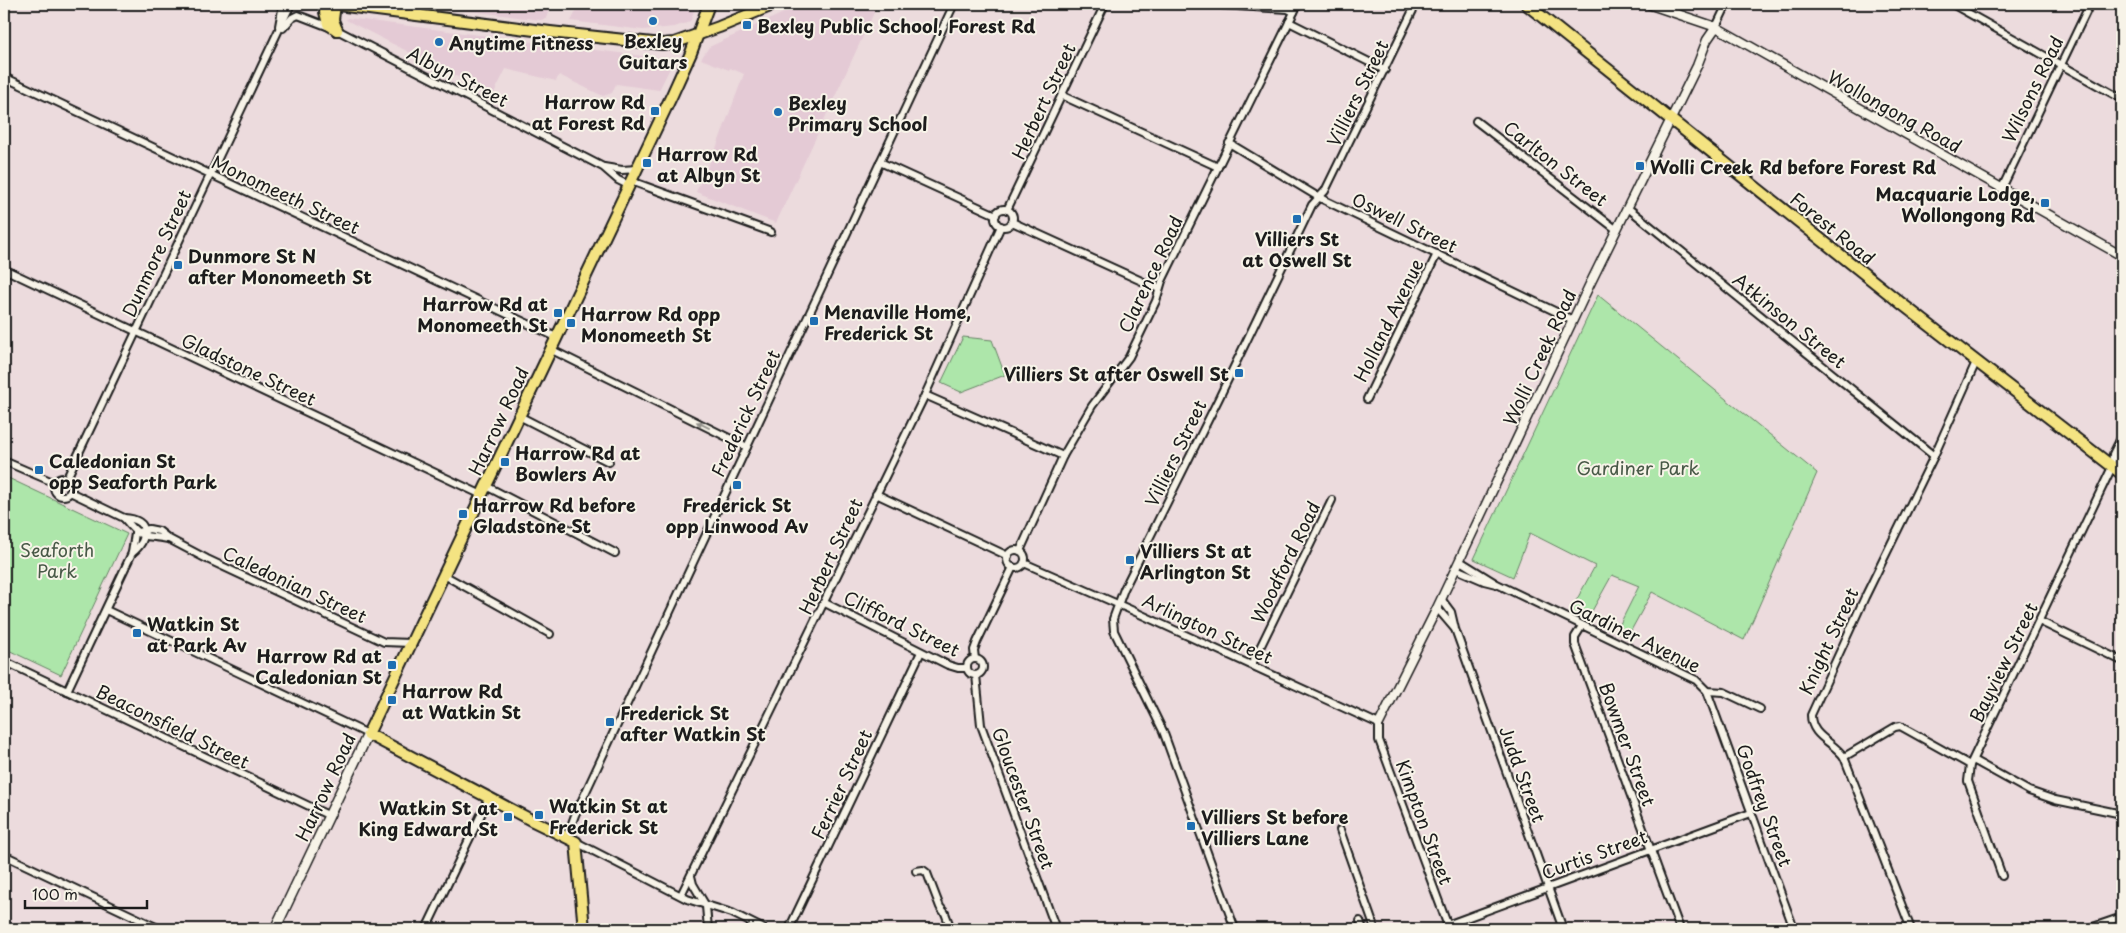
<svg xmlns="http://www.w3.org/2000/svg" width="2126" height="933" font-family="'Playpen Sans',sans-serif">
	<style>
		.built { fill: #e4cad5 }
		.green { fill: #ade6aa; stroke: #648163 }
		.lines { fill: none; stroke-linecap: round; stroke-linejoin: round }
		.minor-casing { stroke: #1c1c1c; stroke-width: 10 }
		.tertiary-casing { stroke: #1c1c1c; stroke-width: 11 }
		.secondary-casing { stroke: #1c1c1c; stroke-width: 12 }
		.primary-casing { stroke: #1c1c1c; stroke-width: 14 }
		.minor { stroke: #f7f3e8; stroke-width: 6 }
		.tertiary { stroke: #f7f3e8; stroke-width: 8 }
		.secondary { stroke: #f7f3e8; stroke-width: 9 }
		.primary { stroke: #f4e382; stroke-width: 10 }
		.oneway { fill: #94928c }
		.poi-dot { fill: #1f6fb2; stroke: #f7f3e8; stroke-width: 2 }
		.labels { text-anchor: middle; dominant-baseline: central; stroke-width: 4; stroke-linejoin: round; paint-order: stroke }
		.poi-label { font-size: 18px; font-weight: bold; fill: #1c1c1c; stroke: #f7f3e8; text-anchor: start }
		.street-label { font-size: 18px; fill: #1c1c1c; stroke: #f7f3e8 }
		.park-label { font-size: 18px; fill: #485947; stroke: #f7f3e8 }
	</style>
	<rect width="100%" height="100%" fill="#ecdbdd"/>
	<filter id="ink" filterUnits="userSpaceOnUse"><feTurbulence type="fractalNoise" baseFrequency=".02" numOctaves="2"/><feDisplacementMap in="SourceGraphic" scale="10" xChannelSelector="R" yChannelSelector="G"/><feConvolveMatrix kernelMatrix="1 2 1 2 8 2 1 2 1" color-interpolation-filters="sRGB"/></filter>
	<g filter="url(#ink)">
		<g class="built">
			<polygon points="436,4 552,4 546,18 541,20 439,7"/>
			<polygon points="580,4 696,4 691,20 687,23 674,27 643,30 571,21"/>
			<polygon points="803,4 878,4 776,223 696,192 715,151 744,74 730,68 729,70 701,59 709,47"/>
			<polygon points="347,18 666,59 669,62 670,68 659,90 616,84 612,93 603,96 559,75 556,81 506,69 493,95 346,20"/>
		</g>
		<g class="green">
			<polygon points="1598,295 1817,473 1744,640 1652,592 1627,638 1616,632 1639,586 1612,575 1587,620 1570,612 1595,566 1530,533 1513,577 1474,559"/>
			<polygon points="963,337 992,340 1005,375 961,392 941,383"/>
			<polygon points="4,476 127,534 61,675 4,648"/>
		</g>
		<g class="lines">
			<defs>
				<g id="minor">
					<polyline points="1204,4 1288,9 1294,12"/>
					<polyline points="1952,4 2122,99"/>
					<polyline points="417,15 422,4"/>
					<polyline points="1289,22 1385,70"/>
					<polyline points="279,26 283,4"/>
					<polyline points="1716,27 1727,4"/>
					<polyline points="283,28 292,18 298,15 337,30 603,167 618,180 628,185"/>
					<polyline points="4,77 556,337"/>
					<polyline points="1063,96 1218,167"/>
					<polyline points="1476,121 1617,230"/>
					<polyline points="1229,143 1320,198 1573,320"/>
					<polyline points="880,162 996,215"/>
					<polyline points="604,167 622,170 637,169"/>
					<polyline points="631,181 771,232"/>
					<polyline points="2002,188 2090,4"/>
					<polyline points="1628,208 1934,456"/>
					<circle cx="1004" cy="218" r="9"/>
					<polyline points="1007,210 1105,4"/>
					<polyline points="1012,222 1159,289"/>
					<polyline points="4,269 482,495"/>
					<polyline points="550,349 747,447"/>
					<polyline points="925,395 1063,456"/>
					<polyline points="1367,399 1437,254"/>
					<polyline points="519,416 609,462"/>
					<polyline points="4,461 55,483"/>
					<circle cx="63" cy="487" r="9"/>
					<polyline points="67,478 291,4"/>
					<polyline points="486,486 615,553"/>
					<path d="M70,492l54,26c27,1 25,22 8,35"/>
					<polyline points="876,494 1008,556"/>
					<path d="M124,518c19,23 17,16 44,21"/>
					<polyline points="135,533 149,529 159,531 169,539 207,559 384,642 411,643"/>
					<circle cx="1016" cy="559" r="9"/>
					<polyline points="1020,551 1063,456 1092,406 1129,357 1156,301 1162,281 1298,4"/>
					<polyline points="1460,561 1497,584 1696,680 1707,691 1724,692 1760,709"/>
					<polyline points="1024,563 1129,609 1379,724 1379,740 1449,929"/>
					<polyline points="1456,569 1484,581 1496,584"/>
					<polyline points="444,575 550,634"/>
					<polyline points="1442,600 1451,612 1455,629 1563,929"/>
					<polyline points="825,603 948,665 958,668 967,668"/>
					<polyline points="1437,608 1454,628"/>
					<polyline points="106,610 368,734"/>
					<polyline points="2039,621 2122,661"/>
					<polyline points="1582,626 1575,637 1575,644 1680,929"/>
					<polyline points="975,659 974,650 977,642 1013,567"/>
					<circle cx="975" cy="667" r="8"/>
					<polyline points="4,661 330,816"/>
					<polyline points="1252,664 1332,500"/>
					<polyline points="976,675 981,725 1056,929"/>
					<polyline points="67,691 132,553 135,533"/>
					<polyline points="1707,691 1794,929"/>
					<polyline points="1844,757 1895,727 1900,726 1970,765"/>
					<polyline points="1973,760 2029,791 2055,800 2122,814"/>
					<polyline points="1340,830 1375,929"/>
					<polyline points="567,837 575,815 954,4"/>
					<polyline points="576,842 687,899 732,913 764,929"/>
					<polyline points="4,855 160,929"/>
					<polyline points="916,871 923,870 927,873 940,907 945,913 951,929"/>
					<polyline points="691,876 693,884 706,906 708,929"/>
					<polyline points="2002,876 1968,781 1970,765 2112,467 2113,454 2122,436"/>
					<polyline points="681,895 925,395 1001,226"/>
					<polyline points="1360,921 1363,929"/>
					<polyline points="1447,925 1751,813"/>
					<polyline points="426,929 489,798"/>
					<polyline points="789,929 921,652"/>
					<polyline points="1235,929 1163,731 1114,631 1113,619 1124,589 1219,398 1312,205 1325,191 1416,4"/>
					<path d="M1911,929l-67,-172c-11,-16 -33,-20 -33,-42l54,-118 69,-141 42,-94"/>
					<polyline points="2087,929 2122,917"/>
				</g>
				<g id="tertiary">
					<polyline points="1648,4 1716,27 2122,256"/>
					<polyline points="1379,724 1437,608 1589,286 1697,66 1707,40 1716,27"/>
				</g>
				<polyline id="secondary" points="275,929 368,734"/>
				<g id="primary">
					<polyline points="326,4 325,12 328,24 337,30"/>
					<polyline points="330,4 550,32 662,44 674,43 719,27 775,4"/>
					<polyline points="335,4 333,20 337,30"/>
					<polyline points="1526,4 1902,304 2122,474"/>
					<polyline points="584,929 576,842 533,821 368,734 672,95 691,53 709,4"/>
				</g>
			</defs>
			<use href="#minor" class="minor-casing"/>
			<use href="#tertiary" class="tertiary-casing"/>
			<use href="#secondary" class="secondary-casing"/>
			<use href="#primary" class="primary-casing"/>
			<use href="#minor" class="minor"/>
			<use href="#tertiary" class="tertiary"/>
			<use href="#secondary" class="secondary"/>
			<use href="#primary" class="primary"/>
		</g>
		<defs><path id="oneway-solid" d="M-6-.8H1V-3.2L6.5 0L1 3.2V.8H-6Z" transform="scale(1.25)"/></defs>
		<use class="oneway" href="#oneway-solid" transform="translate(703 425) rotate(-154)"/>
	</g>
	<g class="poi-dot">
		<circle cx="653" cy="21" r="5"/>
		<rect x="742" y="20" width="10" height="10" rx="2.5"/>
		<circle cx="439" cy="42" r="5"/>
		<rect x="650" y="106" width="10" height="10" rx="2.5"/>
		<circle cx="778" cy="112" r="5"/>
		<rect x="642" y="158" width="10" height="10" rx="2.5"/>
		<rect x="1635" y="161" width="10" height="10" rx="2.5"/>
		<rect x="2040" y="198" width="10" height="10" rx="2.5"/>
		<rect x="1292" y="214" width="10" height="10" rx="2.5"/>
		<rect x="173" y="260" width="10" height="10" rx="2.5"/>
		<rect x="553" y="308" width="10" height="10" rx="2.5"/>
		<rect x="809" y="316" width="10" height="10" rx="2.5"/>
		<rect x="566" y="318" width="10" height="10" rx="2.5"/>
		<rect x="1234" y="368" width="10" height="10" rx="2.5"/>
		<rect x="500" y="457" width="10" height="10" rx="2.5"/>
		<rect x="34" y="465" width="10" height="10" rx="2.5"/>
		<rect x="732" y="480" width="10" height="10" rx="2.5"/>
		<rect x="458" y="509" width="10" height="10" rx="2.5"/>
		<rect x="1125" y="555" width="10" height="10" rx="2.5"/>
		<rect x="132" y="628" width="10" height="10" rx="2.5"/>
		<rect x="387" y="660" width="10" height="10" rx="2.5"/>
		<rect x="387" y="695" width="10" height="10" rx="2.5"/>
		<rect x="605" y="717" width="10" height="10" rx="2.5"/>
		<rect x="534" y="810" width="10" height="10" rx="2.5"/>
		<rect x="503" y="812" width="10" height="10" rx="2.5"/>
		<rect x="1186" y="821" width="10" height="10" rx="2.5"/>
	</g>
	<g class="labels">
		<g class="poi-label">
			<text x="757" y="25">Bexley Public School, Forest Rd</text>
			<text x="653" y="40" text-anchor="middle">Bexley<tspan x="653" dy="21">Guitars</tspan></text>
			<text x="449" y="42">Anytime Fitness</text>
			<text x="645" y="101" text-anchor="end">Harrow Rd<tspan x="645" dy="21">at Forest Rd</tspan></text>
			<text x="788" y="102">Bexley<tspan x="788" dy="21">Primary School</tspan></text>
			<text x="657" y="153">Harrow Rd<tspan x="657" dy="21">at Albyn St</tspan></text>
			<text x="1650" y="166">Wolli Creek Rd before Forest Rd</text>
			<text x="2035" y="193" text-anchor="end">Macquarie Lodge,<tspan x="2035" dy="21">Wollongong Rd</tspan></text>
			<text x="1297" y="238" text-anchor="middle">Villiers St<tspan x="1297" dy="21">at Oswell St</tspan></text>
			<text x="188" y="255">Dunmore St N<tspan x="188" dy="21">after Monomeeth St</tspan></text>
			<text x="548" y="303" text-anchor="end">Harrow Rd at<tspan x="548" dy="21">Monomeeth St</tspan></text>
			<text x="824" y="311">Menaville Home,<tspan x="824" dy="21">Frederick St</tspan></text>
			<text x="581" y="313">Harrow Rd opp<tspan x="581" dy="21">Monomeeth St</tspan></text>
			<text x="1229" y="373" text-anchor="end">Villiers St after Oswell St</text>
			<text x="515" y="452">Harrow Rd at<tspan x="515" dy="21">Bowlers Av</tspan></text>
			<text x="49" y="460">Caledonian St<tspan x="49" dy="21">opp Seaforth Park</tspan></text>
			<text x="473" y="504">Harrow Rd before<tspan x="473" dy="21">Gladstone St</tspan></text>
			<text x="737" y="504" text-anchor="middle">Frederick St<tspan x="737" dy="21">opp Linwood Av</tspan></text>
			<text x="1140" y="550">Villiers St at<tspan x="1140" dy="21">Arlington St</tspan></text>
			<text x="147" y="623">Watkin St<tspan x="147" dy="21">at Park Av</tspan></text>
			<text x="382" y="655" text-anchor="end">Harrow Rd at<tspan x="382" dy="21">Caledonian St</tspan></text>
			<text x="402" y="690">Harrow Rd<tspan x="402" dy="21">at Watkin St</tspan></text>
			<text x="620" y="712">Frederick St<tspan x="620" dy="21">after Watkin St</tspan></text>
			<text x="549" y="805">Watkin St at<tspan x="549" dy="21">Frederick St</tspan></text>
			<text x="498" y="807" text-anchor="end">Watkin St at<tspan x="498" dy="21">King Edward St</tspan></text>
			<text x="1201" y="816">Villiers St before<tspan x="1201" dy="21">Villiers Lane</tspan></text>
		</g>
		<g class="street-label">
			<text transform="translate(458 76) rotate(27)">Albyn Street</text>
			<text transform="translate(2032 89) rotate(-64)">Wilsons Road</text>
			<text transform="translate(1357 93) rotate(-64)">Villiers Street</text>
			<text transform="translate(1043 101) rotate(-65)">Herbert Street</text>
			<text transform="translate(1895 111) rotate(29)">Wollongong Road</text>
			<text transform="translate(1556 163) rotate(38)">Carlton Street</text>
			<text transform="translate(286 194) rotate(25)">Monomeeth Street</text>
			<text transform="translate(1405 222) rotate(26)">Oswell Street</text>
			<text transform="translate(1833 228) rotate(39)">Forest Road</text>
			<text transform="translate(156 253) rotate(-65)">Dunmore Street</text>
			<text transform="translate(1150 274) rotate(-65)">Clarence Road</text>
			<text transform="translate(1388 320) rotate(-64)">Holland Avenue</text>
			<text transform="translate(1790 320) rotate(39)">Atkinson Street</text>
			<text transform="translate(1539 357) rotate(-65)">Wolli Creek Road</text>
			<text transform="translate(249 369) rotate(25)">Gladstone Street</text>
			<text transform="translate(745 413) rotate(-65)">Frederick Street</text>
			<text transform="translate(498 421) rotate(-65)">Harrow Road</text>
			<text transform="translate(1175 453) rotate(-64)">Villiers Street</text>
			<text transform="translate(830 556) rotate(-65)">Herbert Street</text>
			<text transform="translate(1285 562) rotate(-64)">Woodford Road</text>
			<text transform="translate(295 584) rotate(25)">Caledonian Street</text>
			<text transform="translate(902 623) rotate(26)">Clifford Street</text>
			<text transform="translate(1208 628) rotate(25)">Arlington Street</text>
			<text transform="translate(1635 635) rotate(26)">Gardiner Avenue</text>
			<text transform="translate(1828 641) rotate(-65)">Knight Street</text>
			<text transform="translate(2003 662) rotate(-64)">Bayview Street</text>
			<text transform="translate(173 726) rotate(26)">Beaconsfield Street</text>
			<text transform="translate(1628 744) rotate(70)">Bowmer Street</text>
			<text transform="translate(1523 774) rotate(70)">Judd Street</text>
			<text transform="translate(841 784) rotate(-65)">Ferrier Street</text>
			<text transform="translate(325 787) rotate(-65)">Harrow Road</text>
			<text transform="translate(1024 798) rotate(70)">Gloucester Street</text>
			<text transform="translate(1765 805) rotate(70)">Godfrey Street</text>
			<text transform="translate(1425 822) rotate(70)">Kimpton Street</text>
			<text transform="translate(1594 854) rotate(-20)">Curtis Street</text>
		</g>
		<g class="park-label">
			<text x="1638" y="467">Gardiner Park</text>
			<text x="57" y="549">Seaforth<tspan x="57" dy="21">Park</tspan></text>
		</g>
	</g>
	<rect width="2126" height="933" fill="none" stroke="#f7f3e8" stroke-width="20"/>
	<rect x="10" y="10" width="2106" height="913" fill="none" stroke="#1c1c1c" stroke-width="2" filter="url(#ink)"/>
	<path d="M25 900v8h122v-8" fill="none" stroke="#1c1c1c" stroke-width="2.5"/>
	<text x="32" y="900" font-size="15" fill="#1c1c1c" stroke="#f7f3e8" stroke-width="4" paint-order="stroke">100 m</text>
</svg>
